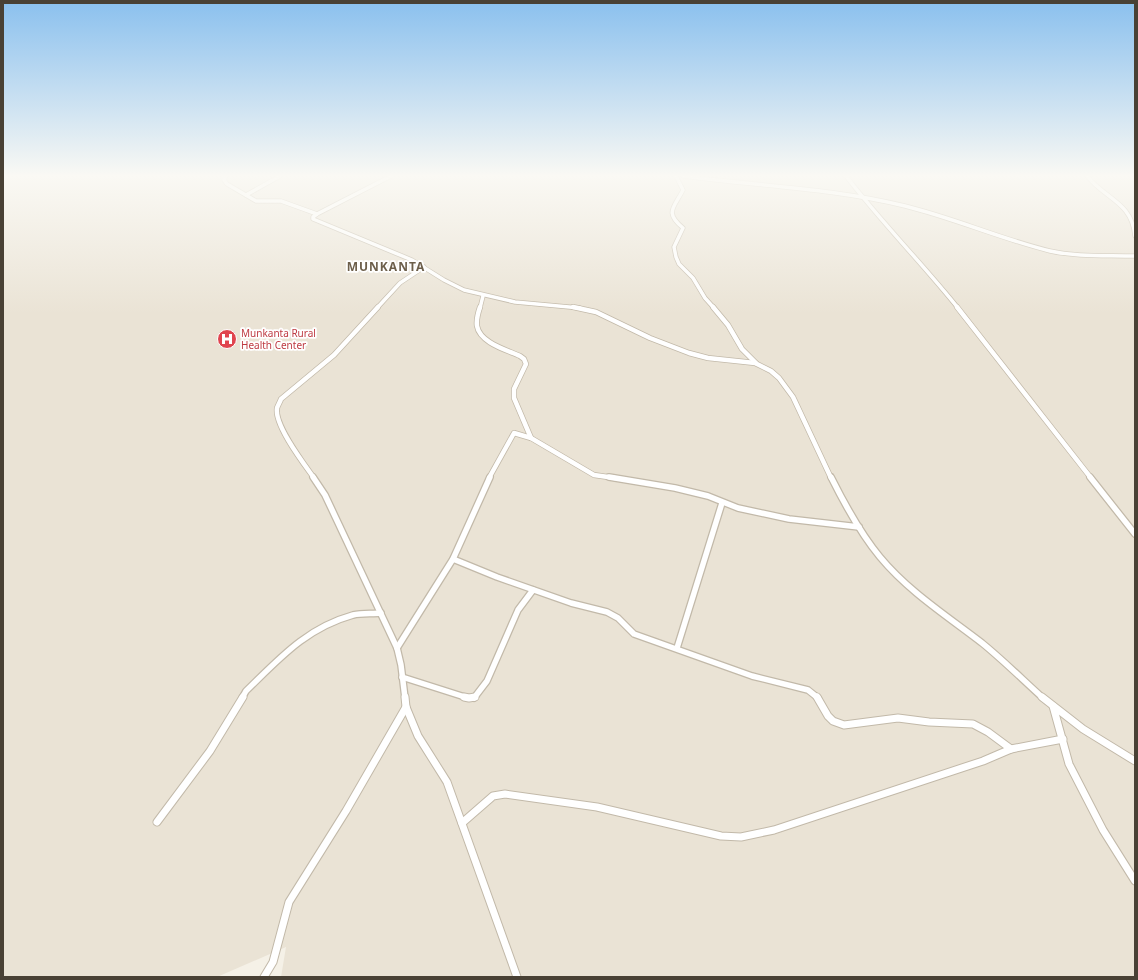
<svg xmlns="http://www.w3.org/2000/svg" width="1138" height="980" font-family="'Noto Sans',sans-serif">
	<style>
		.residential { fill: #eae3d5 }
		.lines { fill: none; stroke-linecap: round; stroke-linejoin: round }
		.minor-far3-casing { stroke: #c2b9a9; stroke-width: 5 }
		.minor-far2-casing { stroke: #c2b9a9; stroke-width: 6 }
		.minor-far1-casing { stroke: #c2b9a9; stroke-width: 8 }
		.minor-casing { stroke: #c2b9a9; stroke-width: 9 }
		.minor-far3 { stroke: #fff; stroke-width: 3.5 }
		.minor-far2 { stroke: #fff; stroke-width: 4.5 }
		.minor-far1 { stroke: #fff; stroke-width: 5.5 }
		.minor { stroke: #fff; stroke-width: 7 }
		.labels { text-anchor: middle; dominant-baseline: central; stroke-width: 3.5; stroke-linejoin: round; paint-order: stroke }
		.health-label { font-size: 10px; fill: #be3a42; stroke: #fff; text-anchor: start }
		.far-district-label { font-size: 12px; font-weight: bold; letter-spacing: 1px; fill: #6d5f4b; stroke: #fff }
	</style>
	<rect width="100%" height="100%" fill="#f5f1e7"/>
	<polygon class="residential" points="3,176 1135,176 1135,977 281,977 286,947 217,977 3,977"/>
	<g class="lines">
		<defs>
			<g id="minor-far3">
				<polyline points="226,176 224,180 227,184 256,201 281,201 317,214"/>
				<polyline points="391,176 317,214 313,217 313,219 412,260 444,280 464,290 515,302 580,308"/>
				<path d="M676,176l7,14c-9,18 -19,22 0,38l-9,19 2,10 3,7 14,14 12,20 9,10"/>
				<path d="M683,176c74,10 150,12 222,30 49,12 96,33 145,45 27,6 57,4 85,5"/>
				<path d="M846,176c35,46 76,87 112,132"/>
				<path d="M1087,176c18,23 45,26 48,60"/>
				<polyline points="246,195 280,176"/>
				<polyline points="377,308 400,283 424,267"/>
				<polyline points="480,308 483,296"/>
			</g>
			<g id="minor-far2">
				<path d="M480,307c-2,6 -4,13 -3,19 3,17 30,24 43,30l4,3 2,5 -12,25v9l17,40"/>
				<polyline points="573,307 596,312 650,338 689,353 708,358 755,363 771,371 779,378 793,397 831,478"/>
				<polyline points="713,307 728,325 742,349 756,363"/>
				<polyline points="957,307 1091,478"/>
				<path d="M314,478c-10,-14 -40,-53 -37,-70 1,-3 3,-6 4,-9l53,-44 44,-48"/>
				<polyline points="489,478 514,433 531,438 594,475 615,478"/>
			</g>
			<g id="minor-far1">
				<polyline points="313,477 325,495 397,648 401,665 405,698"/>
				<polyline points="609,477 675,488 708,496 738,508 789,519 859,527"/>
				<path d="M831,477c14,28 29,56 49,80 28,34 67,59 102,86 21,17 41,37 61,55"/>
				<polyline points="1090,477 1135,534"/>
				<polyline points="453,559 497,577 571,603 607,612 618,618 634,634 752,676 808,690 818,698"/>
				<polyline points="397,648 453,559 490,477"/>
				<polyline points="677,648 722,503"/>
				<polyline points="402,677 468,698"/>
				<path d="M242,698l4,-7c33,-32 60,-63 107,-76 9,-2 19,-1 28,-2"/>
				<polyline points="474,698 487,681 518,610 533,590"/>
			</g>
			<g id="minor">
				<polyline points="405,697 406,707 418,736 447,782 517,977"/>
				<polyline points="464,697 469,698 475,697"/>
				<polyline points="817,697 828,716 833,721 844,725 898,718 929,722 973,724 988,732 1011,749"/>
				<polyline points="1042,697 1083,729 1135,761"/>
				<polyline points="1053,706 1069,764 1103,830 1135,881"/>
				<polyline points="157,822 210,751 243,697"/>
				<polyline points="462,823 493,796 505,794 597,807 721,836 741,837 774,830 983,761 1011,749 1063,739"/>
				<polyline points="264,977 273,962 289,902 346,811 406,707"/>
			</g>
		</defs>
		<use href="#minor-far3" class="minor-far3-casing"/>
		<use href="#minor-far2" class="minor-far2-casing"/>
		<use href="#minor-far1" class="minor-far1-casing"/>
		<use href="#minor" class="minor-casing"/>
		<use href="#minor-far3" class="minor-far3"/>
		<use href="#minor-far2" class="minor-far2"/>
		<use href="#minor-far1" class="minor-far1"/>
		<use href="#minor" class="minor"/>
	</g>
	<linearGradient id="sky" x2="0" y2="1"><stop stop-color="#8ac0ee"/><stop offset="0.56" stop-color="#faf9f4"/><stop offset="1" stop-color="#faf9f4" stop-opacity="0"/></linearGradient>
	<rect width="1138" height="314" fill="url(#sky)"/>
	<defs>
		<symbol id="hospital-disc" viewBox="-11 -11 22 22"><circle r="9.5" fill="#e0444e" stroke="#fff"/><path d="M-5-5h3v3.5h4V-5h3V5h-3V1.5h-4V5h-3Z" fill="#fff"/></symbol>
	</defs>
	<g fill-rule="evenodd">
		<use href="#hospital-disc" x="216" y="328" width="22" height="22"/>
	</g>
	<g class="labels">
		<g class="health-label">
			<text x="241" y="333">Munkanta Rural<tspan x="241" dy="12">Health Center</tspan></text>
		</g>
		<g class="far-district-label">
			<text x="386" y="266">MUNKANTA</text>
		</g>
	</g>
	<rect width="1138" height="980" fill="none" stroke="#494135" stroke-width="8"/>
</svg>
